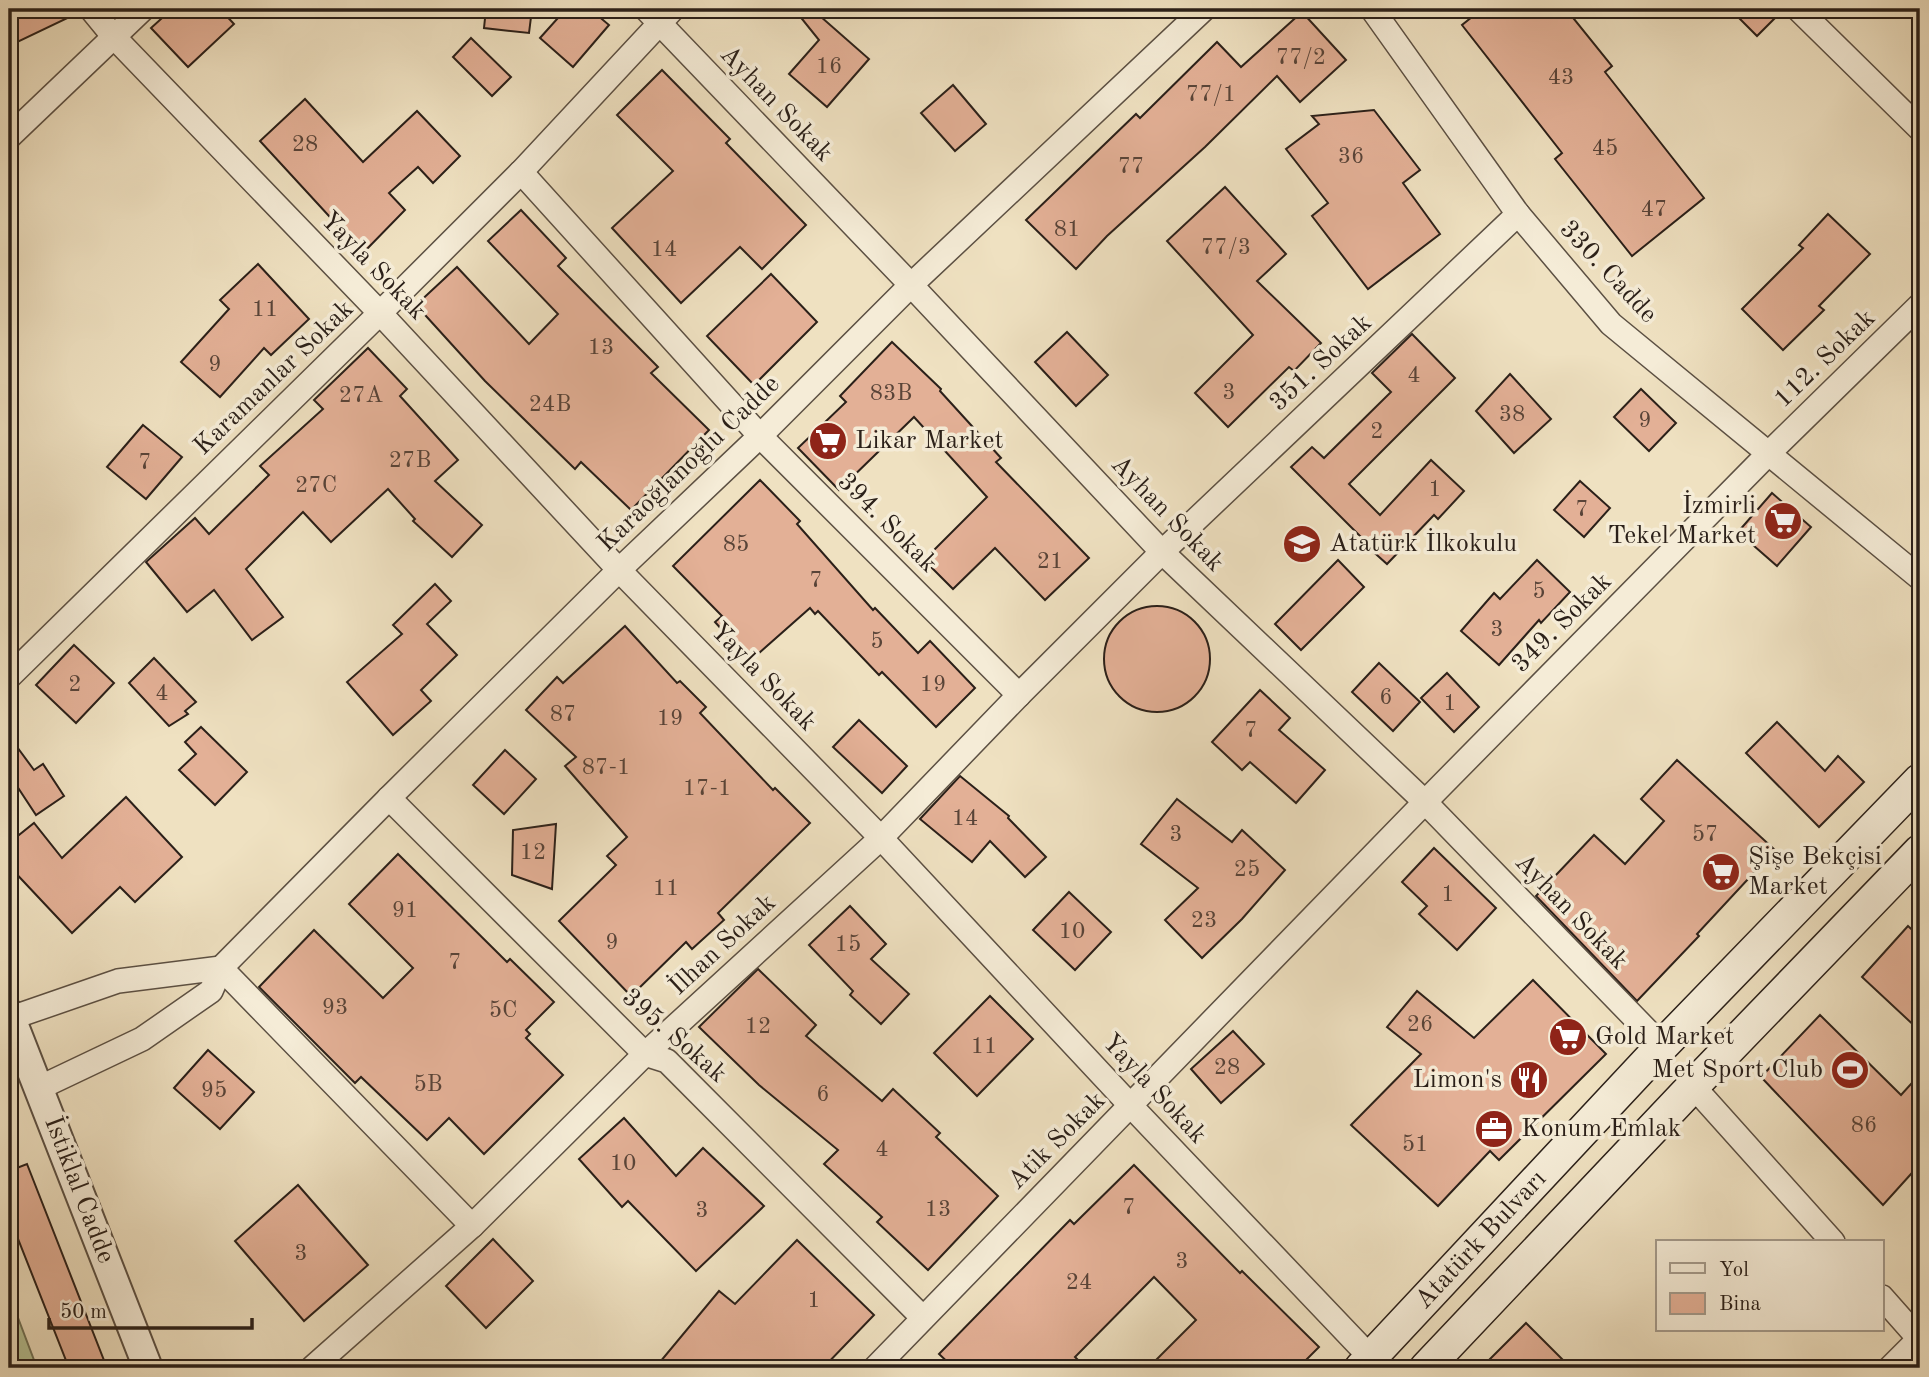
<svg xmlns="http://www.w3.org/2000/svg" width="1929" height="1377" font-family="'Old Standard TT',serif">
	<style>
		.garden { fill: #b6c395; stroke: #707257; stroke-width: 2 }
		.building { fill: #e3b096; stroke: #2b2019; stroke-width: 2 }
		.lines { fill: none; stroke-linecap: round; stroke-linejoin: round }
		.minor-casing { stroke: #5c5043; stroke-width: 26 }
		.tertiary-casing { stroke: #5c5043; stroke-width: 32 }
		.secondary-casing { stroke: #2b2019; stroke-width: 35 }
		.minor { stroke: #f5ecd7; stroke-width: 23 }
		.tertiary { stroke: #f5ecd7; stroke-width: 28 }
		.secondary { stroke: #f5ecd7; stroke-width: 32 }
		.labels { text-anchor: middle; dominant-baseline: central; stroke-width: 7; stroke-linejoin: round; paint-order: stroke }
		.number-label { font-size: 23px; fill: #594438 }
		.street-label { font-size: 26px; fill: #2b2019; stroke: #f5ecd7 }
		.poi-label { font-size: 26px; fill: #2b2019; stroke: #f5ecd7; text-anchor: start }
	</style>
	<rect width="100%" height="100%" fill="#efe1c1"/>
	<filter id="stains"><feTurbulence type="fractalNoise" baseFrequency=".00286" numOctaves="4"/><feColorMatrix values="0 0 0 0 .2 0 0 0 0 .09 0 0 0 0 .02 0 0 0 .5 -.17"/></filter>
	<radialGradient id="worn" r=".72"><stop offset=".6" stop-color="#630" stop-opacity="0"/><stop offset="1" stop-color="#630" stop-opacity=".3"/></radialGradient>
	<polygon class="garden" points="9,1294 37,1368 9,1368"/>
	<g class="building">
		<polygon points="9,9 77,9 78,13 9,46"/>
		<polygon points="172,9 220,9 234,24 188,67 151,28"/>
		<polygon points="486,9 532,9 529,33 484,28"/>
		<polygon points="566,9 590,9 609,25 573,67 540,38"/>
		<polygon points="794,9 812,9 869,59 827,107 789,74 819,40"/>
		<polygon points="1482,9 1566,9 1612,66 1605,72 1704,198 1632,256 1555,159 1562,153 1462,25"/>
		<polygon points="1730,9 1784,9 1757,36"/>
		<polygon points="1302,12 1346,60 1300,102 1277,76 1205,147 1107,236 1076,269 1026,220 1136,114 1140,118 1217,42 1241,67"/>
		<polygon points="471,38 511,77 492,96 453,57"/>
		<polygon points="662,70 730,139 726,143 806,225 762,269 740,247 681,303 612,228 673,171 617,115"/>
		<polygon points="953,85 986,124 955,151 921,113"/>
		<polygon points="305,99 363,162 417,111 460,156 433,183 418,167 389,193 405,210 363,253 260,141"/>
		<polygon points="1374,110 1420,170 1403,183 1440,234 1368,289 1312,216 1328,203 1286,149 1319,124 1312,116"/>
		<polygon points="1225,187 1286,254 1257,281 1321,343 1294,371 1289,367 1228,427 1195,393 1253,335 1167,241"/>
		<polygon points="521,210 566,258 558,266 658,367 651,373 709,430 631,510 581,462 575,469 485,381 416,305 457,267 529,344 558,314 488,241"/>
		<polygon points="1828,214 1870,254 1819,306 1824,310 1783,350 1742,309 1803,248 1799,245"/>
		<polygon points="258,264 309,319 271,355 264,348 220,397 181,362 229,309 220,300"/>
		<polygon points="771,274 817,322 754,385 707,336"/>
		<polygon points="1067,332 1108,375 1076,406 1035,362"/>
		<polygon points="1412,334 1455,378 1349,484 1380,515 1431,460 1464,491 1438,519 1434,515 1387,564 1359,539 1361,537 1291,467 1312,447 1324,458 1391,392 1372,373"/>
		<polygon points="892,342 941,389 940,391 1001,458 996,462 1089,558 1045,600 995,548 953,589 924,560 987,497 914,417 839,490 798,448 846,402 840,396"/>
		<polygon points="368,348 407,389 400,396 458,460 435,481 482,525 452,557 413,521 415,519 388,489 331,542 303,512 246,569 283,617 252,640 214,590 187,612 146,562 195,518 209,534 269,475 260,466 323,409 314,400"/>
		<polygon points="1510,374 1551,419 1514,453 1476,411"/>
		<polygon points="1641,389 1676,423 1649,451 1614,417"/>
		<polygon points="143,425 182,457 146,499 107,467"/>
		<polygon points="760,480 800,521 797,524 873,610 875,608 918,653 930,641 975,688 936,727 882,672 879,675 818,611 815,614 810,608 750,661 715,622 722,616 673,566"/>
		<polygon points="1580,481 1610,508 1584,537 1554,510"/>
		<polygon points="1772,493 1811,527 1777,566 1738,532"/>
		<polygon points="1338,560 1364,587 1301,650 1275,624"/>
		<polygon points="1537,560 1570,592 1541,623 1539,620 1499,665 1461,631 1494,593 1500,599"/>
		<polygon points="435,584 451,601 427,624 457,655 421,690 431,701 393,735 347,682 402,634 393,625"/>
		<circle cx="1157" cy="659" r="53"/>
		<polygon points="625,626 677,683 680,681 706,707 700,713 773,790 775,788 810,823 718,913 724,920 692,949 686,942 631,996 559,921 616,865 607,856 627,837 565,766 576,757 526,710 557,677 563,683"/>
		<polygon points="74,645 114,683 76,723 36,685"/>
		<polygon points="154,658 196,702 185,711 188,714 169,726 129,683"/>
		<polygon points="1379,663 1420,702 1393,731 1352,692"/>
		<polygon points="1447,673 1479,707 1454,732 1421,698"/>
		<polygon points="1260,690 1290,718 1279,730 1325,770 1296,803 1250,762 1242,770 1212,742"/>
		<polygon points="859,720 907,766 882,793 833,747"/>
		<polygon points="1777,722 1825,771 1838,756 1864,782 1819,827 1746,753"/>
		<polygon points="201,727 247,772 215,805 179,770 196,754 185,742"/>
		<polygon points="9,736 34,770 43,764 64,796 36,815 9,774"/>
		<polygon points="505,750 536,779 504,814 473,785"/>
		<polygon points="1677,760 1775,850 1697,934 1699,936 1637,1001 1536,896 1594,835 1625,864 1664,821 1641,799"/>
		<polygon points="960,776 1009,816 1008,818 1046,857 1025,877 990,841 972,862 920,819"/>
		<polygon points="126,797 182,857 135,902 120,887 72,933 9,866 9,843 34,823 62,858"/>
		<polygon points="1177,799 1232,842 1242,830 1285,870 1242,919 1202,958 1165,920 1198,888 1141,844"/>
		<polygon points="556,824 552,889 512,875 513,830"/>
		<polygon points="1434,848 1496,908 1457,950 1419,914 1427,906 1402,882"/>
		<polygon points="398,854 507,962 510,959 554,1002 526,1030 530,1034 526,1038 563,1075 484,1154 449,1118 427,1140 361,1077 355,1083 259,987 314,930 383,998 413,968 349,904"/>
		<polygon points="1069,892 1111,932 1075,970 1033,930"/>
		<polygon points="850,906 886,944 871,959 909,994 881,1024 850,995 853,991 809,945"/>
		<polygon points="1908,926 1920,937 1920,1031 1862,977"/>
		<polygon points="758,969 816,1025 806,1036 882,1101 893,1089 940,1133 936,1137 998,1196 928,1270 877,1222 882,1217 824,1164 838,1150 759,1085 699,1027"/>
		<polygon points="1533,980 1606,1054 1499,1160 1490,1151 1438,1206 1351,1125 1421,1054 1387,1027 1417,991 1474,1038"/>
		<polygon points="990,996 1033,1039 977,1096 934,1053"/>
		<polygon points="1820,1015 1901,1095 1920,1074 1920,1164 1883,1205 1761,1077"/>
		<polygon points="1233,1031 1264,1064 1221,1103 1191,1069"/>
		<polygon points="208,1050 254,1092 220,1129 174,1088"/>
		<polygon points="624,1118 676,1176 703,1148 764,1206 696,1271 628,1201 622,1207 579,1159"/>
		<polygon points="27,1164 107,1368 69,1368 9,1216 9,1171"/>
		<polygon points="1134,1165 1240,1273 1242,1271 1319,1347 1298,1368 1148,1368 1196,1320 1154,1277 1075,1357 1086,1368 954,1368 939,1354 1070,1220 1074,1224"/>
		<polygon points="298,1185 368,1265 304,1321 235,1241"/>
		<polygon points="493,1239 533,1281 486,1328 446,1286"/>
		<polygon points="797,1240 874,1315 823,1368 655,1368 719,1291 735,1304"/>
		<polygon points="1526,1323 1571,1368 1481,1368"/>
	</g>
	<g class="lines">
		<defs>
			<g id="minor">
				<polyline points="91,9 114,37 380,313 619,570 881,838 1131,1106 1371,1358"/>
				<polyline points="646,9 911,285 1162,552 1425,802 1662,1046"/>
				<polyline points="1372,9 1518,214 1611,324 1920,578"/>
				<polyline points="1798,9 1920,129"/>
				<polyline points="9,137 143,9"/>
				<polyline points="521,172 760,436 1019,695"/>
				<polyline points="9,677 380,313 521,172 673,9"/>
				<polyline points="389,798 645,1054 667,1061 923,1318"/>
				<polyline points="221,968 472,1226"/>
				<polyline points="11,1018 118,981 221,968"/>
				<polyline points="1693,1086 1833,1242"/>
				<polyline points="39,1088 142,1039 211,991 221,968 389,798 619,570 760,436 911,285 1204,9"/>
				<polyline points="1882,1297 1920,1340"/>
				<polyline points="312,1368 472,1226 645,1054 881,838 1019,695 1162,552 1518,214"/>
				<polyline points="875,1368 1425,802 1769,453 1920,305"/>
				<polyline points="1890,1368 1919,1339"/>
			</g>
			<polyline id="tertiary" points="9,1013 148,1368"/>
			<g id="secondary">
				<polyline points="1361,1368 1662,1046 1920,780"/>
				<polyline points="1426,1368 1693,1086 1920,851"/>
			</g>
		</defs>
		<use href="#minor" class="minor-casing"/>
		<use href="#tertiary" class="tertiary-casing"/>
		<use href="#secondary" class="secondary-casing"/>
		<use href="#minor" class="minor"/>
		<use href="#tertiary" class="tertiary"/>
		<use href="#secondary" class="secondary"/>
	</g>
	<defs>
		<symbol id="supermarket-disc" viewBox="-11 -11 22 22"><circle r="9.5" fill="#8f2418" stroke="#f5ecd7"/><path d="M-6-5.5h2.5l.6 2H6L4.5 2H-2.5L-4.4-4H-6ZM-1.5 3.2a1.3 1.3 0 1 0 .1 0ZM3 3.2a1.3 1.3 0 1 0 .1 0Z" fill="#fff"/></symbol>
		<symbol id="school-disc" viewBox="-11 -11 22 22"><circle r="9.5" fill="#8f2418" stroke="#f5ecd7"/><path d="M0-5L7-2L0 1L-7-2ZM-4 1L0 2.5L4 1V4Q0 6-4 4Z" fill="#fff"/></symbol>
		<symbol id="stadium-disc" viewBox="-11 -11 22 22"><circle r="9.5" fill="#8f2418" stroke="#f5ecd7"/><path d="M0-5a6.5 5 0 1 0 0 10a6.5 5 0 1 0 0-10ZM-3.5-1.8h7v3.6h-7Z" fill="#fff"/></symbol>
		<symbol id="restaurant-disc" viewBox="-11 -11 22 22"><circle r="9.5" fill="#8f2418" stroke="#f5ecd7"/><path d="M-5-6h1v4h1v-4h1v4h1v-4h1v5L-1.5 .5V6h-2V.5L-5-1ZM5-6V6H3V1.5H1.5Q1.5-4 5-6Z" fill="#fff"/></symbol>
		<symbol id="office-disc" viewBox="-11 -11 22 22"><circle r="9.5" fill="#8f2418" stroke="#f5ecd7"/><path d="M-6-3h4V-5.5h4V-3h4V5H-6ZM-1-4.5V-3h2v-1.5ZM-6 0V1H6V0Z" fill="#fff"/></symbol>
	</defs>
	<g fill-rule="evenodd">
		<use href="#supermarket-disc" x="806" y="419" width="44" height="44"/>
		<use href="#supermarket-disc" x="1761" y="499" width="44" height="44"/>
		<use href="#school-disc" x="1280" y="522" width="44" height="44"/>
		<use href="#supermarket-disc" x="1699" y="850" width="44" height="44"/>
		<use href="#supermarket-disc" x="1546" y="1015" width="44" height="44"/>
		<use href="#stadium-disc" x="1828" y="1048" width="44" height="44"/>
		<use href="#restaurant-disc" x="1507" y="1058" width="44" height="44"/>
		<use href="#office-disc" x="1472" y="1107" width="44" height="44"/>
	</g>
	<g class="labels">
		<g class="number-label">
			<text x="1301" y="57">77/2</text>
			<text x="829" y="66">16</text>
			<text x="1561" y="77">43</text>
			<text x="1211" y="94">77/1</text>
			<text x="305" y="144">28</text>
			<text x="1605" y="148">45</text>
			<text x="1351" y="156">36</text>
			<text x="1131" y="166">77</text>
			<text x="1654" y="209">47</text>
			<text x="1067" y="229">81</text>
			<text x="1226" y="247">77/3</text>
			<text x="664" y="249">14</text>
			<text x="265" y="309">11</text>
			<text x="601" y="347">13</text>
			<text x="215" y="364">9</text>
			<text x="1414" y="375">4</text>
			<text x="1229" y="392">3</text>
			<text x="891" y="393">83B</text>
			<text x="361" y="395">27A</text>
			<text x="550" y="404">24B</text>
			<text x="1512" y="414">38</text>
			<text x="1645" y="420">9</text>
			<text x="1377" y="431">2</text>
			<text x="410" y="460">27B</text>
			<text x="145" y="462">7</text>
			<text x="316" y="485">27C</text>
			<text x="1435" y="489">1</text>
			<text x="1582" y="509">7</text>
			<text x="736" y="544">85</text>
			<text x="1050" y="561">21</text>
			<text x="816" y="580">7</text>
			<text x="1539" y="591">5</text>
			<text x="1497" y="629">3</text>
			<text x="877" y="641">5</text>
			<text x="75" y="684">2</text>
			<text x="933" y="684">19</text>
			<text x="162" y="693">4</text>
			<text x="1386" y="697">6</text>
			<text x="1450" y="703">1</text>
			<text x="563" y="714">87</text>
			<text x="670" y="718">19</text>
			<text x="1251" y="730">7</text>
			<text x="606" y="767">87-1</text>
			<text x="707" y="788">17-1</text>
			<text x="965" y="818">14</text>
			<text x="1176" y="834">3</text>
			<text x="1705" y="834">57</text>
			<text x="533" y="852">12</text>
			<text x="1247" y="869">25</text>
			<text x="666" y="888">11</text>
			<text x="1448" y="894">1</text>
			<text x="405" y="910">91</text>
			<text x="1204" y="920">23</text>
			<text x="1072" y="931">10</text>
			<text x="612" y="942">9</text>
			<text x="848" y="944">15</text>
			<text x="455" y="962">7</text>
			<text x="335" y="1007">93</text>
			<text x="503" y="1010">5C</text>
			<text x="1420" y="1024">26</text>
			<text x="758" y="1026">12</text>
			<text x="984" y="1046">11</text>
			<text x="1227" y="1067">28</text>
			<text x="428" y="1084">5B</text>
			<text x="214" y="1090">95</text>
			<text x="823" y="1094">6</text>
			<text x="1864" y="1125">86</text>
			<text x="1415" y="1144">51</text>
			<text x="882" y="1149">4</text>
			<text x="623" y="1163">10</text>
			<text x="1129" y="1207">7</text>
			<text x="938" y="1209">13</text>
			<text x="702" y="1210">3</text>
			<text x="301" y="1253">3</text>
			<text x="1182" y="1261">3</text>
			<text x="1079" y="1282">24</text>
			<text x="814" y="1300">1</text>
		</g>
		<g class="street-label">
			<text transform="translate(776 104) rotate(46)">Ayhan Sokak</text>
			<text transform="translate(373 266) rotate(46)">Yayla Sokak</text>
			<text transform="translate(1608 272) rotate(47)">330. Cadde</text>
			<text transform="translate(1825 359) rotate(-44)">112. Sokak</text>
			<text transform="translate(1321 363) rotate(-43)">351. Sokak</text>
			<text transform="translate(274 378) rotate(-44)">Karamanlar Sokak</text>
			<text transform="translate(689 464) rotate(-44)">Karaoğlanoğlu Cadde</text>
			<text transform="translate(1167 514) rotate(46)">Ayhan Sokak</text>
			<text transform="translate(887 523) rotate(45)">394. Sokak</text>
			<text transform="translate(1562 623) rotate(-45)">349. Sokak</text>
			<text transform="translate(763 677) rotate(46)">Yayla Sokak</text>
			<text transform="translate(1571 912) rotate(46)">Ayhan Sokak</text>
			<text transform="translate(723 945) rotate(-43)">İlhan Sokak</text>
			<text transform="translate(674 1036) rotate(41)">395. Sokak</text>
			<text transform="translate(1154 1089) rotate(47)">Yayla Sokak</text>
			<text transform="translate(1057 1141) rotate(-45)">Atik Sokak</text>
			<text transform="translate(79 1190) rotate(69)">İstiklal Cadde</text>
			<text transform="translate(1481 1240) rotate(-47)">Atatürk Bulvarı</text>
		</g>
		<g class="poi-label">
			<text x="855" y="441">Likar Market</text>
			<text x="1756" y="506" text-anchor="end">İzmirli<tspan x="1756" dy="30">Tekel Market</tspan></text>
			<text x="1329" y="544">Atatürk İlkokulu</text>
			<text x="1748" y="857">Şişe Bekçisi<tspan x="1748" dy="30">Market</tspan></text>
			<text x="1595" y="1037">Gold Market</text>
			<text x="1823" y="1070" text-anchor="end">Met Sport Club</text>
			<text x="1502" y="1080" text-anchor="end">Limon's</text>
			<text x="1521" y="1129">Konum Emlak</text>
		</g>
	</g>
	<rect width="1929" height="1377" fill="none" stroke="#efe1c1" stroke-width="35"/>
	<rect x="10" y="10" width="1908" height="1356" fill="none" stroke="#2b2019" stroke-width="3.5"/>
	<rect x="18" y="18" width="1894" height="1342" fill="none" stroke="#2b2019" stroke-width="2"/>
	<rect x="1656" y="1240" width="228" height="91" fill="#f5ecd7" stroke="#a49a8b" stroke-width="2"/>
	<rect x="1670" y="1263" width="35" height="10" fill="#f5ecd7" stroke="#a49a8b" stroke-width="2"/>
	<text x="1719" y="1276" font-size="21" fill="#2b2019">Yol</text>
	<rect x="1670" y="1293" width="35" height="21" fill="#e3b096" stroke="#a49a8b" stroke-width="2"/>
	<text x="1719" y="1310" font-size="21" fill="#2b2019">Bina</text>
	<path d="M49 1318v10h203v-10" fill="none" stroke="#2b2019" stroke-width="3.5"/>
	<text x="60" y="1318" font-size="21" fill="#2b2019" stroke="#f5ecd7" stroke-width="5" paint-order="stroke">50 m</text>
	<rect width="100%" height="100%" filter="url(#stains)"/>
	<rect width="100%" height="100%" fill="url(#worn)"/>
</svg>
